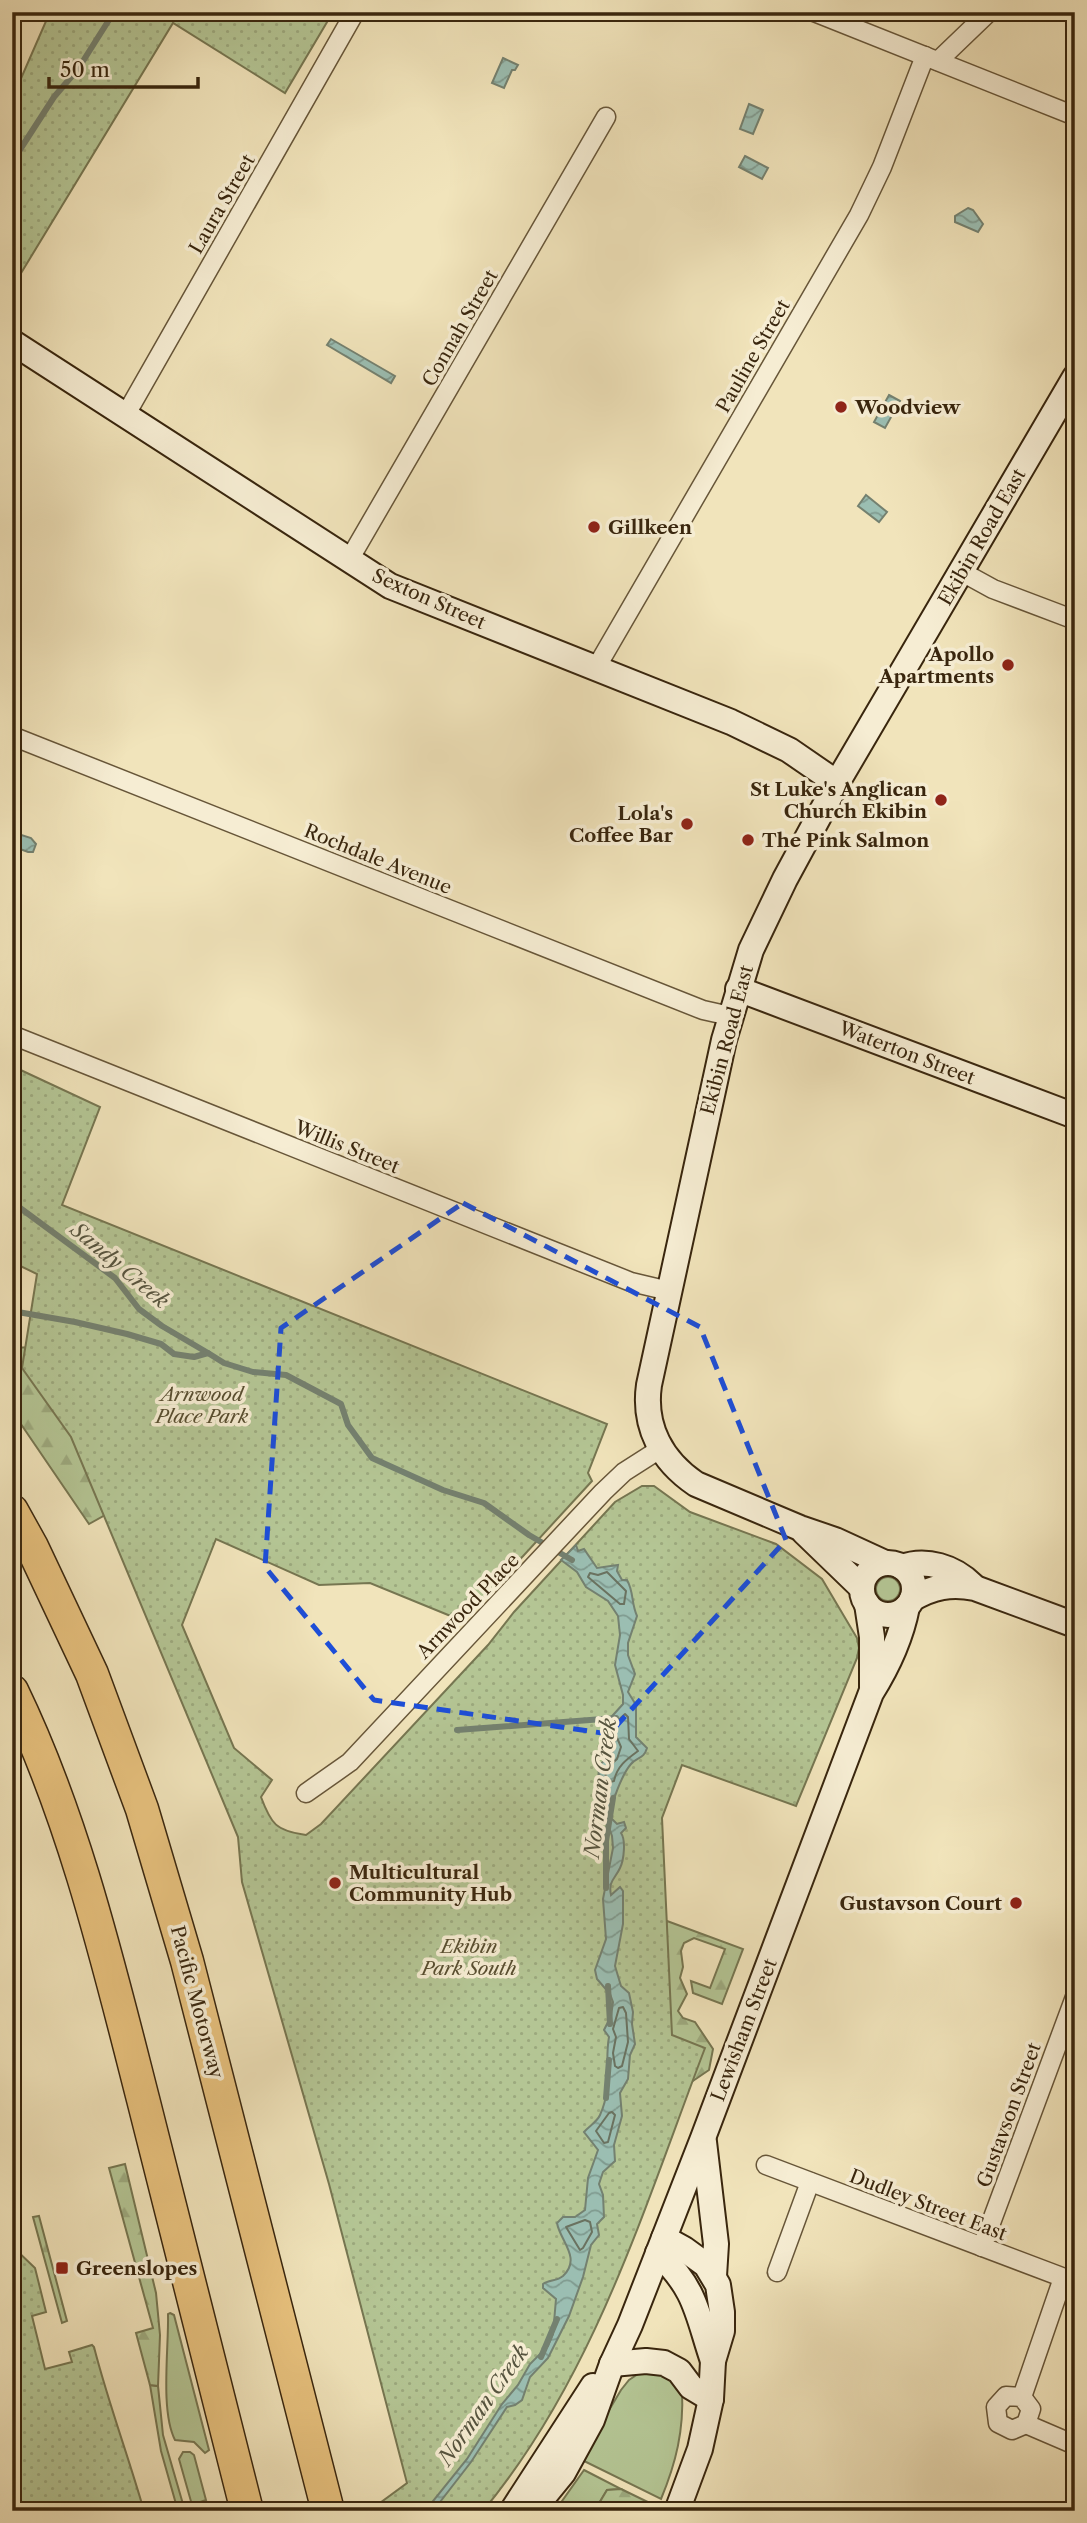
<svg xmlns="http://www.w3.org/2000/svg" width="1087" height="2523" font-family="'Libre Caslon Text',serif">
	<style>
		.grass { fill: #b4c594; stroke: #767651; stroke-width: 2 }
		.forest { fill: url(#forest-firs); stroke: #767651; stroke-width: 2 }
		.park { fill: url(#park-dots); stroke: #767651; stroke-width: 2 }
		.water { fill: url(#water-waves); stroke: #748170; stroke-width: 2 }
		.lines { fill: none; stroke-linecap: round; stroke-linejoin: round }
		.shore { stroke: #6a7260; stroke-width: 2 }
		.stream { stroke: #748170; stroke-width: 6 }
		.street-casing { stroke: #675639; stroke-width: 21 }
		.secondary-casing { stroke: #39260e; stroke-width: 28 }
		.highway-casing { stroke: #39260e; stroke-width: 35 }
		.street { stroke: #f6edd3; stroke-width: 18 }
		.secondary { stroke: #f6edd3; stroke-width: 24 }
		.highway { stroke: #e8c27e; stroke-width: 32 }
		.marked { fill: none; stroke: #1d4ed8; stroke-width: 5; stroke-dasharray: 14 9; stroke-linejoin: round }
		.poi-dot { fill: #8f2418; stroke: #f6edd3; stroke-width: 2.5 }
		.labels { text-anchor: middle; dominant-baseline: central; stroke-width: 7; stroke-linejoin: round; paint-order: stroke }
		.street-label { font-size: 19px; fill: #39260e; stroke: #f6edd3 }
		.poi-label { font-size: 19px; font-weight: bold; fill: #39260e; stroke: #f6edd3; text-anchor: start }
		.park-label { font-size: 19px; font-style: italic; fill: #584e30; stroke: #f6edd3 }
		.water-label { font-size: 21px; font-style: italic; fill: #56543f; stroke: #f6edd3 }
	</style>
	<defs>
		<pattern id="forest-firs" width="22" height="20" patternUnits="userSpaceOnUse" patternTransform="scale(1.75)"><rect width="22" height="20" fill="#b4c594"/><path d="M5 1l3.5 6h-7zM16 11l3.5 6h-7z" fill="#9ca97e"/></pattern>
		<pattern id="park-dots" width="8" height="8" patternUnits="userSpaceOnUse" patternTransform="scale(1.75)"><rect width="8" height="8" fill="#b4c594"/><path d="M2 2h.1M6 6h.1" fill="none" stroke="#9ca97e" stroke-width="1.8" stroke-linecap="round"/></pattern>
		<pattern id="water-waves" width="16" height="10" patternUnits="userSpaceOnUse" patternTransform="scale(1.75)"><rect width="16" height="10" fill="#9bbeb2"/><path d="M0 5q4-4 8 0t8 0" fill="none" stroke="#7f9a8f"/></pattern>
	</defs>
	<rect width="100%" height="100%" fill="#f1e4bb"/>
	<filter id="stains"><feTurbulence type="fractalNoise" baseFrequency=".00286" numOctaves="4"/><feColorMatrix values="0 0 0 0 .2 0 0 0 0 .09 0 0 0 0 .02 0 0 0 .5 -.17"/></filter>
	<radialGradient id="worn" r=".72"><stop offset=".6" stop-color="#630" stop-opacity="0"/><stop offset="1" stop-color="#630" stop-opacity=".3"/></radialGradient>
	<g class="grass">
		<circle cx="888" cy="1589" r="12"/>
		<path d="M170,2313l4,2 35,135 -4,3 -11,-11 -19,-2c-15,-29 -6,-93 -7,-126z"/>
		<path d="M641,2372l27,2 14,17c2,39 -6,72 -21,108l-81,-40 41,-69 8,-10z"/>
		<polygon points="150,2385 158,2386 163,2435 185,2511 178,2511 161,2451"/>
		<polygon points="183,2452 190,2452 194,2455 206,2500 192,2505 179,2459"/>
		<polygon points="584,2470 621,2489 607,2490 595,2510 555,2511"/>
	</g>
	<g class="forest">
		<polygon points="34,1347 105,1515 89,1524 12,1411 12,1348"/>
		<polygon points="667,1921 743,1949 722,2004 693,1993 691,1981 710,1988 725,1949 694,1938 684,1943 681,1951 683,1967 680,1978 687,1994 678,2011 683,2018 695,2022 713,2049 709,2070 687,2085 603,2172"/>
		<polygon points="125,2164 156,2293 160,2335 158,2386 150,2385 136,2333 153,2328 109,2168"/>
		<polygon points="39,2216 67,2321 62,2323 33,2217"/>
		<polygon points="621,2489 656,2506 657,2511 582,2511 595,2510 607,2490"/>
	</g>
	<g class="park">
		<polygon points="50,12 333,12 285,93 173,23 12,288 12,99"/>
		<path d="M12,1066l88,41 -38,98 545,219 -19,49 4,8 -101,110 -33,28 -88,-36 -51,2 -103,-46 -34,86 52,123 38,32 -11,17c10,27 15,34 45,38l15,-11 167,-179 26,-33 101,-110 27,-16h12l36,26 86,32 46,35 35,59 2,10 -2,10 -61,148 -114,-41 -20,53 10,217 33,13c-61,160 -111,329 -222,463h-114l38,-28 -78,-299 -87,-302 -4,-45 -167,-400 -49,-69 15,-94 -25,-12z"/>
		<path d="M12,2246l23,22 11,44 -14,4 13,53 27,-7 -3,-10 23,-7 2,2c14,55 34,108 50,164h-132z"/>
	</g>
	<g class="water">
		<polygon points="503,58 518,65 515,70 512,70 504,88 492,83"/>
		<polygon points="749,104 763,110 753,134 740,129"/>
		<polygon points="745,156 768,168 762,179 739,167"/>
		<polygon points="968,208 973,210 983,224 978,232 955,222 955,216"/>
		<polygon points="331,339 395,376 391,383 327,345"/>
		<polygon points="889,395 900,401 885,428 874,422"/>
		<polygon points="866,495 887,512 879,522 858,506"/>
		<polygon points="12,832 31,838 36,844 33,852 28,852 12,846"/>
		<path d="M576,1545l2,6 6,-2 13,19 21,-3 -1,6 5,9h5c7,12 4,23 10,36l-9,27v12l7,19 -7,18 8,13v32l11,11c-3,11 -10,9 -16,16 -8,9 -22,42 -20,54l6,6 7,-2 2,6 -5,5c5,7 3,27 -1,35 -5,11 -12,13 -9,27l9,-8 3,4v33l-8,42 6,20 8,7 4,19 -1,12 3,20 -5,11 -2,24 -8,14 2,23 -8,29 1,16 -12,11 -4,12 4,11 1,22 -7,7 2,11 -8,10 -8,32 -14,39 -21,42 -18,19 -8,23 -7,5 -8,2 -36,55 -38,49h-8l42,-52 35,-55 16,-19 12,-21 18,-18 5,-12 3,-35 -13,-11v-4c6,-4 14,-3 20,-8 19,-18 -3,-35 -6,-53l6,-6h12l10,-7 3,-32 10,-28 -14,-18c5,-6 13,-10 16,-17 13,-28 4,-51 9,-78l-5,-7 7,-14 2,-14 -3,-8 -13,-15 -2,-9 11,-31 -3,-40 10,-51 -1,-12 -7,-20 2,-23c-6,-10 -10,-16 -8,-28l12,-10 4,-9 -10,-14v-8l18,-20v-9l-8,-30 5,-30 -2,-19 -10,-15 -22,-14 -9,-15 -16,-12z"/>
	</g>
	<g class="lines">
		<g class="shore">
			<polygon points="607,1572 626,1591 624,1604 620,1604 588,1577 590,1573 598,1575"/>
			<path d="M625,1714l3,3 1,22 9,12c-11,8 -21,15 -24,30l-4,1 -4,-4 -1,-8 12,-11 4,-12 -9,-21z"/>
			<polygon points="623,2007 626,2013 628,2042 622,2066 618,2068 615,2066 613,2053 616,2037 613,2029 619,2008"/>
			<polygon points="612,2112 615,2115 608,2142 604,2143 596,2131 609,2113"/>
			<polygon points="585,2220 590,2222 592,2232 583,2248 580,2250 566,2227"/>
		</g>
		<g class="stream">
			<polyline points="12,162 54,97 78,69 114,12"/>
			<polyline points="12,1202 115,1278 139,1309 162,1326 208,1353"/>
			<polyline points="12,1311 75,1322 127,1334 161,1344 174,1354 194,1357 208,1353 224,1363 253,1372 286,1375 341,1404 348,1425 372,1458 443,1490 484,1503 529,1535 572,1560"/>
			<polyline points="457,1730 616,1718"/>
			<polyline points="606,1888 606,1841 613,1798"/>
			<polyline points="608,1986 610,2024"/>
			<polyline points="606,2098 609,2060"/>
			<polyline points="541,2357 557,2319"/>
		</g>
		<defs>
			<g id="street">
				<polyline points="814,12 1075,116"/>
				<polyline points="938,61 989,12"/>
				<polyline points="125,416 355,12"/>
				<polyline points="349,560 606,117"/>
				<polyline points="962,572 993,589 1075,620"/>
				<polyline points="596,668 859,215 882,167 925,56"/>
				<polyline points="12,736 703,1010 730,1016"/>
				<polyline points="12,1035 631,1282 669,1291"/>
				<polyline points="306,1793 350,1762 603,1492 624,1472 660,1449"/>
				<polyline points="766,2165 1075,2282"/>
				<polyline points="982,2247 1075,1997"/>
				<polyline points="777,2272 810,2182"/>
				<polygon points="1006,2396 1022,2397 1031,2409 1026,2424 1012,2430 998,2423 996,2407"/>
				<polyline points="1022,2397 1063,2278"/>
				<polyline points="1026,2424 1075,2445"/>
			</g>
			<g id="secondary">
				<polyline points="12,342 390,586 731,722 789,750 837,783"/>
				<polyline points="738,989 1075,1116"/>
				<polyline points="804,1532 862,1588"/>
				<path d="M885,1563l-50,-23 -35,-12 -104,-44c-34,-23 -53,-57 -47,-99l75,-345 27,-90 34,-71 52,-96 238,-406"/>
				<circle cx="888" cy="1589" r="26"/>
				<path d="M902,1567c24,-9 52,0 70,18"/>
				<path d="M912,1599c20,-12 39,-16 63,-11l100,37"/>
				<polyline points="867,1604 872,1637 872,1687"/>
				<polyline points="704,2142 716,2244 714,2276"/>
				<polyline points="664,2238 684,2249 706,2265 718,2285 722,2312 722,2331 713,2361 711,2399 700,2449 677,2511"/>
				<path d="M658,2253c39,37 39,61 55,108"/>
				<polyline points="612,2364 646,2361 664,2363 679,2371 691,2387 711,2399"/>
				<polyline points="512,2511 593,2386"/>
				<path d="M532,2511l31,-38 29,-53 20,-56 18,-39 73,-187 168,-445c17,-27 30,-55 36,-86"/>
			</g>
			<g id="highway">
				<polyline points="12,1511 32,1547 92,1674 142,1809 187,1961 328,2511"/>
				<path d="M12,1691c62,128 96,271 131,408 34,138 69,275 104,412"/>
			</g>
		</defs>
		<use href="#street" class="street-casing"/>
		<use href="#secondary" class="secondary-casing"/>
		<use href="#highway" class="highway-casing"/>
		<use href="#street" class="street"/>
		<use href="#secondary" class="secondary"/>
		<use href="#highway" class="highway"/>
	</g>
	<path class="marked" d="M463,1203l237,124 86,213 -177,194 -235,-34 -109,-133 16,-239z"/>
	<g class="poi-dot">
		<circle cx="841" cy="407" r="7"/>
		<circle cx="594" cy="527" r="7"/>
		<circle cx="1008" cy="665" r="7"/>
		<circle cx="941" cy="800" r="7"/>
		<circle cx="687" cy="824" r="7"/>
		<circle cx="748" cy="840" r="7"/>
		<circle cx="335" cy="1883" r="7"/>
		<circle cx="1016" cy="1903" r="7"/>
		<rect x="55" y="2261" width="14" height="14" rx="3.5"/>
	</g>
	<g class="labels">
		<g class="street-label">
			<text transform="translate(222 204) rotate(-60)">Laura Street</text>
			<text transform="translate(460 328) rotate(-60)">Connah Street</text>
			<text transform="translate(753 356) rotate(-60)">Pauline Street</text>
			<text transform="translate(982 537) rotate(-60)">Ekibin Road East</text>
			<text transform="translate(429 599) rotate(24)">Sexton Street</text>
			<text transform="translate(378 859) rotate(22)">Rochdale Avenue</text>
			<text transform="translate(727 1040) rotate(-75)">Ekibin Road East</text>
			<text transform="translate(907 1053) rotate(21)">Waterton Street</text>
			<text transform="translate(347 1147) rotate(22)">Willis Street</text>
			<text transform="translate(468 1606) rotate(-46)">Arnwood Place</text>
			<text transform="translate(197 2002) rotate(75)">Pacific Motorway</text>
			<text transform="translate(744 2030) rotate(-69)">Lewisham Street</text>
			<text transform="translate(1009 2115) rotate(-70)">Gustavson Street</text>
			<text transform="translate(928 2205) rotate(21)">Dudley Street East</text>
		</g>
		<g class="poi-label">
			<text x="855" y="407">Woodview</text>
			<text x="608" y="527">Gillkeen</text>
			<text x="994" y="654" text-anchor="end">Apollo<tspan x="994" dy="22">Apartments</tspan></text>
			<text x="927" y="789" text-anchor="end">St Luke's Anglican<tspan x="927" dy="22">Church Ekibin</tspan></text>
			<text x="673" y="813" text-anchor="end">Lola's<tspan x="673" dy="22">Coffee Bar</tspan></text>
			<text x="762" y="840">The Pink Salmon</text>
			<text x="349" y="1872">Multicultural<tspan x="349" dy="22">Community Hub</tspan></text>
			<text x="1002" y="1903" text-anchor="end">Gustavson Court</text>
			<text x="76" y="2268">Greenslopes</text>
		</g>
		<g class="park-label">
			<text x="202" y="1394">Arnwood<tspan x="202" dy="22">Place Park</tspan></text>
			<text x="469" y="1946">Ekibin<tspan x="469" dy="22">Park South</tspan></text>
		</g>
		<g class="water-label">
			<text transform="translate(120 1265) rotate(40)">Sandy Creek</text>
			<text transform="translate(600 1788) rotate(-83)">Norman Creek</text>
			<text transform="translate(483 2405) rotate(-55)">Norman Creek</text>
		</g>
	</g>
	<rect width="1087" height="2523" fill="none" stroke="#f1e4bb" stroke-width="42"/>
	<rect x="14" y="14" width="1059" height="2495" fill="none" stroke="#39260e" stroke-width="3.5"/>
	<rect x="21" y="21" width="1045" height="2481" fill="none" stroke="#39260e" stroke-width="2"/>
	<path d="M49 77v10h149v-10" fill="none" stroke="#39260e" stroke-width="3.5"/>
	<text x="60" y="77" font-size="21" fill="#39260e" stroke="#f6edd3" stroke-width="5" paint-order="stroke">50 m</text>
	<rect width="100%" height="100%" filter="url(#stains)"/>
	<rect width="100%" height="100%" fill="url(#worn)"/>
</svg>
